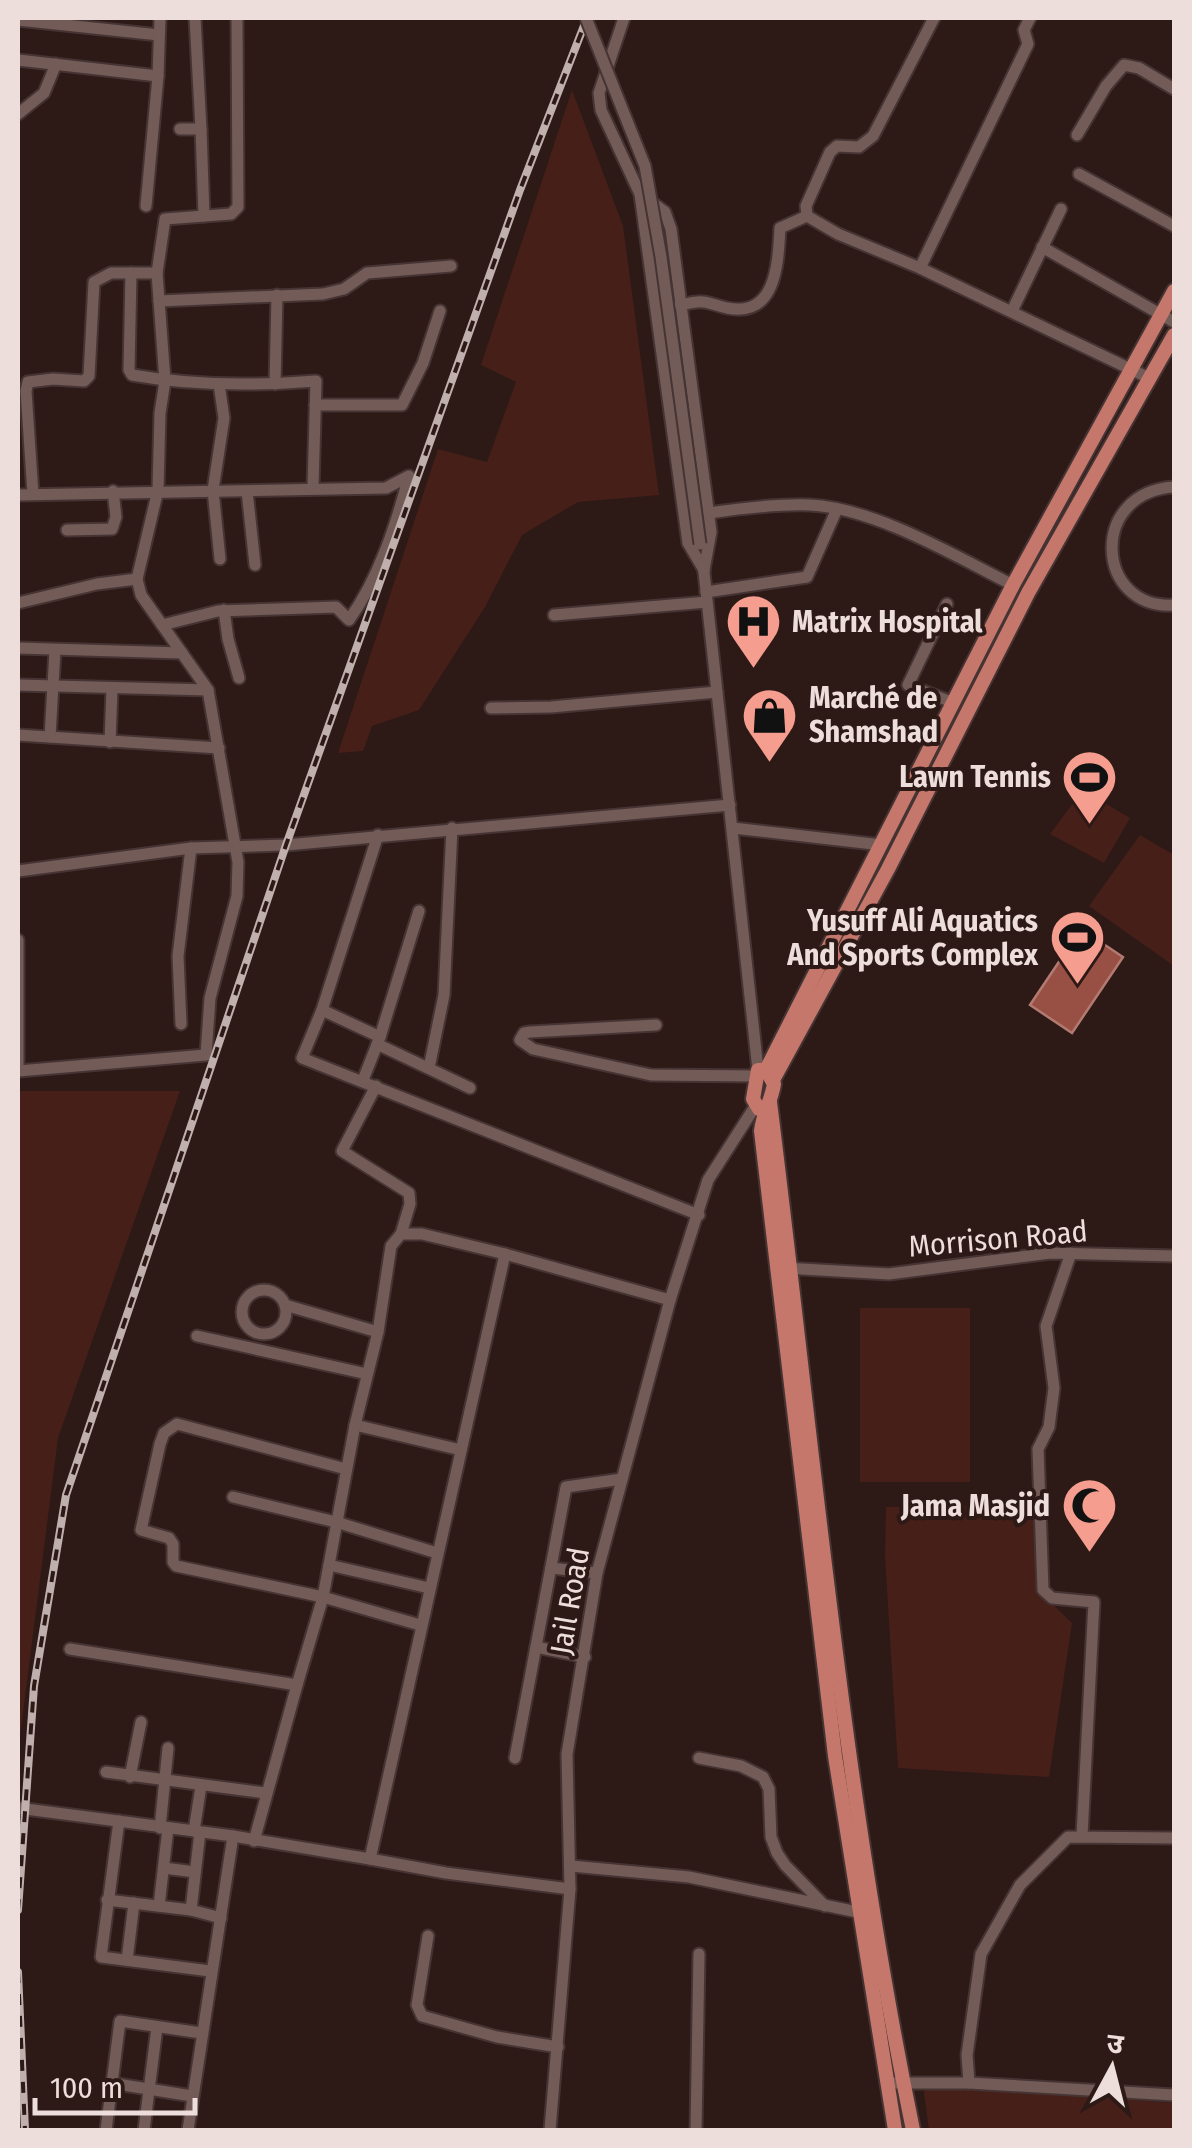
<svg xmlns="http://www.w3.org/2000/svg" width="1192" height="2148" font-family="'Fira Sans Condensed','Noto Sans Devanagari',sans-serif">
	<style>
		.green { fill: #461f19 }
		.water { fill: #984f44; stroke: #b27a71; stroke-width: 2.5 }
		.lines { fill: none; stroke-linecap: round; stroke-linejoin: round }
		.minor-casing { stroke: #453433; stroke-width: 15 }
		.major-casing { stroke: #453433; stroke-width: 18 }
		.minor { stroke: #735b57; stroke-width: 11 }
		.major { stroke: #c6776b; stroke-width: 14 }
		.rail-casing { stroke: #c0b0ad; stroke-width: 8 }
		.rail { stroke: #2d1916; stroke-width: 4; stroke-dasharray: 11; stroke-linecap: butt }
		.minor-bridge-casing { stroke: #453433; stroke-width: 15; stroke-linecap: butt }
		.minor-bridge { stroke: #735b57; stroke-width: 11 }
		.labels { text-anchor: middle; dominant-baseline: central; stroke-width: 8; stroke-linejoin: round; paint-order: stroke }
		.poi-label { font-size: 30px; font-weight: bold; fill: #eddedb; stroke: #2d1916; text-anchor: end }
		.street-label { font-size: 30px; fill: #eddedb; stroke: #2d1916 }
	</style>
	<rect width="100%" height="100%" fill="#2d1916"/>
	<g class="green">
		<polygon points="572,90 623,226 659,495 578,502 522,535 485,607 419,710 372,726 363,751 338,753 438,449 487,462 516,382 481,365"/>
		<polygon points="1083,790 1130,818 1104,863 1050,834"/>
		<polygon points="1140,835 1174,855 1174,966 1089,906"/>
		<polygon points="18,1091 180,1091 58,1438 18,1752"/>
		<rect x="860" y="1308" width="110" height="174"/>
		<polygon points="1039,1505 1040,1592 1072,1623 1049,1777 898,1768 885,1557 886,1507"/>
		<polygon points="923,2085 1174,2103 1174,2130 929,2130"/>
	</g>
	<polygon class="water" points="1081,929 1123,957 1072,1033 1030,1005"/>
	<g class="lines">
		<defs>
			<g id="minor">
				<polyline points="624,18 599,93 601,110 640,194 688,543 704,570"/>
				<polyline points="934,18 873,136 859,147 837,146 830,152 806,206 807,216 838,234 920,268 1149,378"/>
				<polyline points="18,20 159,35"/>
				<polyline points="18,60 158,76 146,206"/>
				<polyline points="158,76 160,18"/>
				<polyline points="18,114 44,93 56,64"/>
				<polyline points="180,129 201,129 195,18"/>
				<polyline points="201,129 204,216"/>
				<polyline points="1077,135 1106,86 1124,65 1139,68 1174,89"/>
				<polyline points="1079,174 1174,226"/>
				<polyline points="646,198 665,212 671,229 711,532 704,570"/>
				<polyline points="1042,247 1174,322"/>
				<polyline points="920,268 1028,44 1024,30 1030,18"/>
				<path d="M131,273l-2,97 3,5c62,11 122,11 184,6l-3,106"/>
				<polyline points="159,301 323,294 344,289 367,273 451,266"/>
				<path d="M680,305c27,-6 23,-3 47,3 50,10 51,-46 53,-80l27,-12"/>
				<polyline points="1012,311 1061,209"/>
				<polyline points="219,384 224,418 213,490 220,559"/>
				<polyline points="275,384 277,295"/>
				<polyline points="315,405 402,405 423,363 440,311"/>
				<path d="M1174,487c-86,5 -79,123 0,118"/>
				<polyline points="247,491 255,565"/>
				<polyline points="33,494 26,391 28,382 53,379 84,381 89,376 94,282 111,273 157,273 165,219 231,214 238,207 237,18"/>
				<path d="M18,495l368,-7 23,-12c-13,49 -30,102 -60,144l-13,-13 -118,4 -56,14"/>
				<path d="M709,513c33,-5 67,-9 101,-8 65,3 145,51 203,80"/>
				<polyline points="67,530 112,529 116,517 113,491"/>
				<polyline points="703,563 758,1070"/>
				<polyline points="706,592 807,577 837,509"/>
				<polyline points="18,603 97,584 137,579"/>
				<polyline points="947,604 908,685 954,703"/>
				<polyline points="224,610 228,639 239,678"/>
				<polyline points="554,615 707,602"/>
				<polyline points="18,648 182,653"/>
				<polyline points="18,685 208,690"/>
				<polyline points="491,708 551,707 717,692"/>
				<polyline points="18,735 219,748"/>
				<polyline points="50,737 55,650"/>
				<polyline points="110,742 112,689"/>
				<polyline points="733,828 882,845"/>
				<polyline points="378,835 322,1010 380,1037"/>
				<polyline points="18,871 191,848 286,845 730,805"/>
				<polyline points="18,940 18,1071"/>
				<polyline points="322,1010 302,1058 699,1215"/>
				<polyline points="181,1024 178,956 191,848"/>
				<polyline points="656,1025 530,1032 524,1033 520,1040 533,1049 651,1075 756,1076"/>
				<polyline points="377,1044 470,1088"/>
				<polyline points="429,1068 444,995 452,828"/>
				<polyline points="18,1071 206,1055 210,998 237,896 238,862 208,690 141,595 137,579 158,490 160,413 165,381 157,273"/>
				<polyline points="363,1080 380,1037 419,911"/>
				<polyline points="376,1086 342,1151 409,1193 410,1204 401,1234"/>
				<polyline points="1071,1253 1046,1326 1054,1388 1049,1427 1038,1449 1043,1590 1052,1598 1094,1602 1082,1836"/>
				<polyline points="785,1268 889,1274 1050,1253 1174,1256"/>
				<circle cx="264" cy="1312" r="22"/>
				<polyline points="285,1305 378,1332"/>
				<polyline points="197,1336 367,1374"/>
				<polyline points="355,1425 461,1450"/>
				<polyline points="346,1469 177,1424 164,1433 160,1444 141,1530 169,1538 173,1544 173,1562 176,1566 323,1597 420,1625"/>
				<polyline points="233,1497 336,1522 437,1553"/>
				<polyline points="329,1565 429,1588"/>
				<polyline points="551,1568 597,1573"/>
				<polyline points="536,1647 585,1657"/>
				<polyline points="70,1649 297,1685 323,1597 355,1425 378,1332 391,1246 401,1234 422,1234 505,1254 670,1300"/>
				<polyline points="515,1758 566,1487 622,1479"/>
				<polyline points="699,1758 741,1766 763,1777 769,1789 771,1837 777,1853 785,1865 825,1906"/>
				<polyline points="106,1772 265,1793"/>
				<polyline points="130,1777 141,1722"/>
				<polyline points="18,1808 233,1836 188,2130"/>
				<polyline points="119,1821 101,1957 210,1971"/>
				<polyline points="160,1828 168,1748"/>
				<polyline points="194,1831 201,1786"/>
				<polyline points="233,1836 370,1859 505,1254"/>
				<polyline points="254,1841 297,1685"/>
				<polyline points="370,1859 446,1873 570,1889"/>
				<polyline points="571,1866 689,1877 867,1914"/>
				<polyline points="164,1868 195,1872"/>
				<polyline points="107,1900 191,1910 221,1918"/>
				<polyline points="159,1906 168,1828"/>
				<polyline points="191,1910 200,1832"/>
				<polyline points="428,1936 417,2005 422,2016 497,2037 558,2047"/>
				<polyline points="127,1960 134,1903"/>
				<polyline points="111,2083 192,2096"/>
				<polyline points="887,2083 969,2083 1174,2095"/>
				<polyline points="969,2083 967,2055 981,1954 1020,1885 1068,1837 1174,1838"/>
				<polyline points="106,2130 120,2021 201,2033"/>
				<polyline points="144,2130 157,2027"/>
				<polyline points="550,2130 570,1889 567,1754 597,1573 670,1300 708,1180 756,1105"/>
				<polyline points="696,2130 699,1954"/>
			</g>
			<g id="major">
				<path d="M766,1070l8,14c-3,18 -11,29 -13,47l74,625 60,374"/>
				<polyline points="773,1080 888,869 1028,593 1174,335"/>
				<path d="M770,1102c43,343 73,689 143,1028"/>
				<polyline points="764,1110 759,1109 753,1099 758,1070 766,1070 1013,585 1174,291"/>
			</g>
		</defs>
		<use href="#minor" class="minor-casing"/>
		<use href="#major" class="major-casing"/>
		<use href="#minor" class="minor"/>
		<use href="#major" class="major"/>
		<defs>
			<g id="rail">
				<polyline points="18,1910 34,1686 66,1495 286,845 520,190 587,18"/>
				<polyline points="18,1972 25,2130"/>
			</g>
		</defs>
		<use href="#rail" class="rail-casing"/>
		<use href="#rail" class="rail"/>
		<defs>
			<polyline id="minor-bridge" points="586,18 645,166 661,257 700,544"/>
		</defs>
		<use href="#minor-bridge" class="minor-bridge-casing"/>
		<use href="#minor-bridge" class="minor-bridge"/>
	</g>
	<defs>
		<symbol id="hospital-pin" viewBox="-11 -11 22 30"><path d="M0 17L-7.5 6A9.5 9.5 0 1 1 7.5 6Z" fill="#f59d8e" stroke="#2d1916"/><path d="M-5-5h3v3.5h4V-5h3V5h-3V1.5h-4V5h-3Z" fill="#111"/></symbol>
		<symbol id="shop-pin" viewBox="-11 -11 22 30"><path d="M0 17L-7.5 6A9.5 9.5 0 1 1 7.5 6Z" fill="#f59d8e" stroke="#2d1916"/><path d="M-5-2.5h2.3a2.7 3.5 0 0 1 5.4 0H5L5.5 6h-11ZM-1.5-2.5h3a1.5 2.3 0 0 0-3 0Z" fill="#111"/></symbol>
		<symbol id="stadium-pin" viewBox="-11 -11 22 30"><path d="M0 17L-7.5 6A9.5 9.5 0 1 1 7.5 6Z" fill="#f59d8e" stroke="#2d1916"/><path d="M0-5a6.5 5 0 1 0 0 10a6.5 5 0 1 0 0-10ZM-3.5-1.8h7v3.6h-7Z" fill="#111"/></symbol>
		<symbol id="mosque-pin" viewBox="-11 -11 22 30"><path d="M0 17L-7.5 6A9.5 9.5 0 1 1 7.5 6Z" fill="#f59d8e" stroke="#2d1916"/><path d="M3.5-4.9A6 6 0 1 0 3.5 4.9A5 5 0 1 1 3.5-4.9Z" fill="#111"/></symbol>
	</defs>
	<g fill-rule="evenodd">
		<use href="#hospital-pin" x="722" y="590" width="63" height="86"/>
		<use href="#shop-pin" x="738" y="684" width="63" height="86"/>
		<use href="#stadium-pin" x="1058" y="746" width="63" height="86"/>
		<use href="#stadium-pin" x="1046" y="906" width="63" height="86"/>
		<use href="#mosque-pin" x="1058" y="1474" width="63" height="86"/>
	</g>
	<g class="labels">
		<g class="poi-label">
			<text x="792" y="622" text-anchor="start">Matrix Hospital</text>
			<text x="809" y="698" text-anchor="start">Marché de<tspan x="809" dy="34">Shamshad</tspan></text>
			<text x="1051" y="777">Lawn Tennis</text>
			<text x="1038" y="921">Yusuff Ali Aquatics<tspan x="1038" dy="34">And Sports Complex</tspan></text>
			<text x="1050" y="1506">Jama Masjid</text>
		</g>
		<g class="street-label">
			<text transform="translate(998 1239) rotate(-5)">Morrison Road</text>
			<text transform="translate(570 1601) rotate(-80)">Jail Road</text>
		</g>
	</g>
	<rect width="1192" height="2148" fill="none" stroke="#eddedb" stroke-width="40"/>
	<g transform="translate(1112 2068) rotate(7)" stroke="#2d1916" stroke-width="8" paint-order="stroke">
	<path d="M0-8L18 38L0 25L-18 38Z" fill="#eddedb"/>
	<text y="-15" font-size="28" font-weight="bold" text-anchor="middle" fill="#eddedb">उ</text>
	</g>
	<path d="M35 2098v15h160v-15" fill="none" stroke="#eddedb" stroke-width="5"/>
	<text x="50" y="2098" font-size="30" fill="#eddedb" stroke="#2d1916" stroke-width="8" paint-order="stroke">100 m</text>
</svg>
